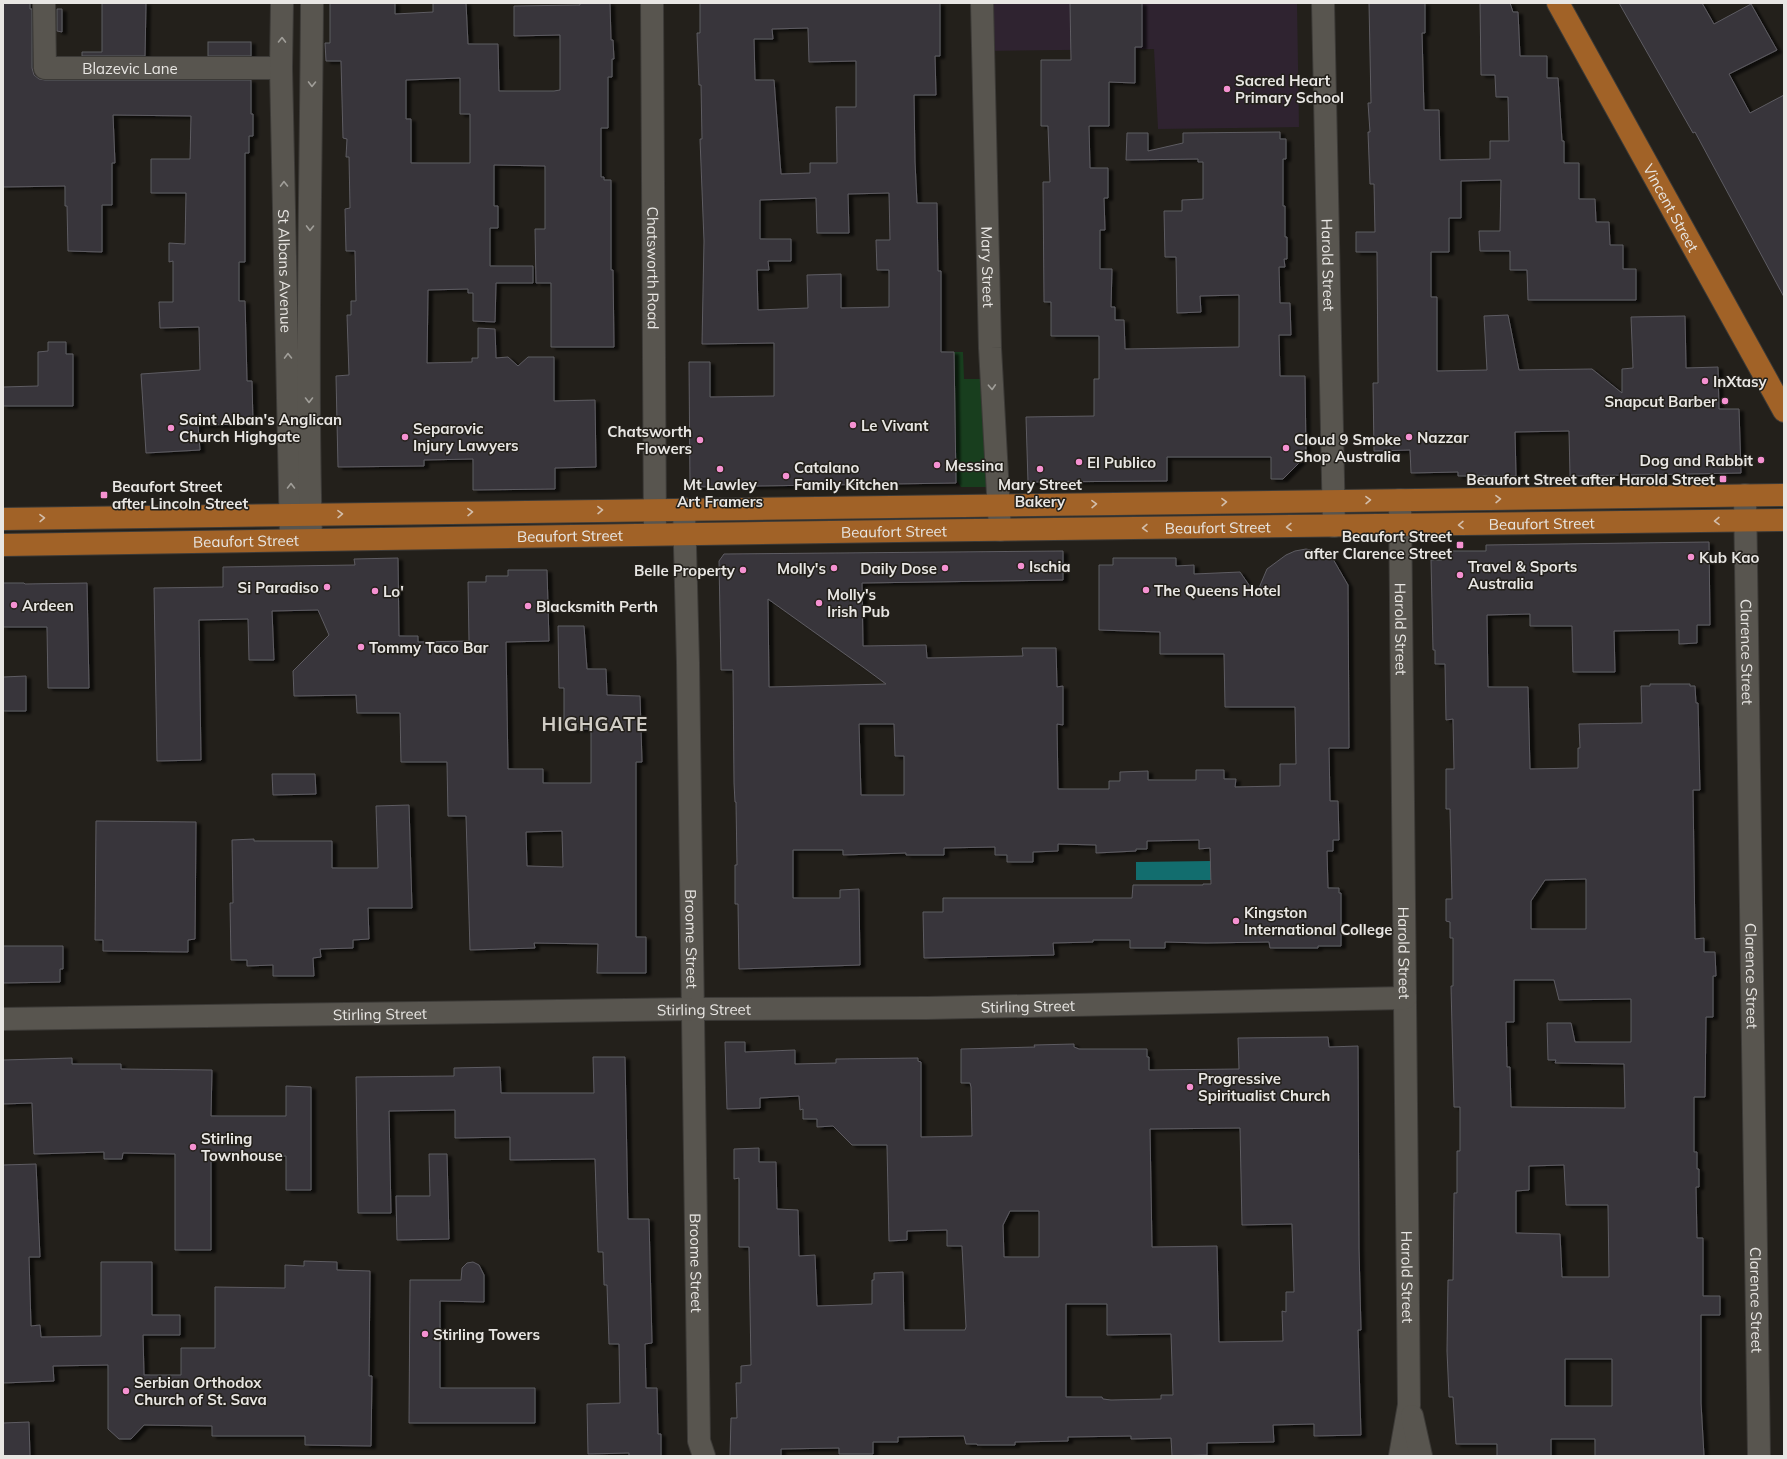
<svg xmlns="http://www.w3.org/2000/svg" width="1787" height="1459" font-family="Mulish,sans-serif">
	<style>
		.education { fill: #2f2330 }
		.green { fill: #183e1e }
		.water { fill: #126d6e }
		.building { fill: #37353b; stroke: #5e5c62; fill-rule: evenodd; filter: url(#shadow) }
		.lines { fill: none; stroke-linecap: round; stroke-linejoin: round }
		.minor-casing { stroke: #3c3a37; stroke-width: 24 }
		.major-casing { stroke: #3c3a37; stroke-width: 24 }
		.minor { stroke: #58554f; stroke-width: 22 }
		.major { stroke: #a16227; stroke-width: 22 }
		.oneway { stroke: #a09e99 }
		.oneway2 { stroke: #d3beab }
		.poi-dot { fill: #f591d1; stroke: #23201b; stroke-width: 1.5 }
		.labels { text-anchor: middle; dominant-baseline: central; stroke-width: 3; stroke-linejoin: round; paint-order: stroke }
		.street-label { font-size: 15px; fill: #e8e6e3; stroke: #23201b }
		.poi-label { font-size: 15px; font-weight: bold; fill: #e8e6e3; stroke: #23201b; text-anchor: start }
		.district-label { font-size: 19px; font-weight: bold; letter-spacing: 1px; fill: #d0ccc5; stroke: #23201b }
	</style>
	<defs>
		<filter id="shadow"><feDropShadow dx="4.5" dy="2.5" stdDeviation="1" flood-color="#0009"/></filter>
	</defs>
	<rect width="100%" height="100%" fill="#23201b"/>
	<polygon class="education" points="982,3 1297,3 1299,127 1158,129 1154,49 983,51"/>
	<polygon class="green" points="954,352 963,352 964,379 986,379 993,487 961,487 956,479"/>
	<polygon class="water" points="1211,861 1211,880 1136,880 1136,862"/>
	<g class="building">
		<polygon points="3,3 30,3 30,9 32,9 32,68 34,75 39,79 45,80 251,80 251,114 253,114 253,136 249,136 249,153 245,153 245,262 239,262 239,301 245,301 247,381 252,381 253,424 198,425 200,450 146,453 141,374 200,370 199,327 160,328 159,302 173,302 173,261 169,262 169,243 185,244 186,193 151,193 151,159 190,159 191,116 113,115 115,163 112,163 112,205 102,205 102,252 68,251 67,206 65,206 65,186 3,187"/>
		<polygon points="102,3 146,3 145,56 82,56 82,52 102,52"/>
		<path d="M330,3h65v11l38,-2v-9h33l2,41h30l1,47h55l6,-1v-55l-46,1v-30l66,-1v-2h30l1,37h2l1,19h-2v18h-4v51h-7v49h3v3h7v90h2l1,77h-63v-64h-15l-1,-54h10v-63l-51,-1v41h4v22h-8v38h43v17h-37l-1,39 -22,-1v-28h-5v-4l-40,1 -1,73 45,-1v-4h6v-30l17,1 1,29 12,-1 10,9 10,-9h26v44l41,-1 1,67 -41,1v21l-82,1v-31l-49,1v6l-86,1 -2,-91 13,-1 -2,-60h4v-14h5l-1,-50h-9l-1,-42 5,-1 -1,-51h-3l1,-18 -4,-1 -2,-77h-15l-1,-18h5zM460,78v36h10v49h-59v-44h-5v-39z"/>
		<path d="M700,3h240v53h-5l1,39h-22l1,67 2,41h20l1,68h3v81h13l2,131 -266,4 -1,-125h21v35l64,-1v-53l-72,1 2,-103 -4,-102h2l-1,-54h-2l-2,-52h3zM808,28l1,34 47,-1v46h-20l1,56h-27v10l-29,1 -7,-94h-19l-1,-41h19l-1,-10zM889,193l1,47h-14l1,30h12v37l-48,1v-34l-34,1 1,33 -50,2 -1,-40h12l-1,-9h23v-22h-31v-39l56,-2 1,35h32l-1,-39z"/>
		<polygon points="1070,3 1142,3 1142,47 1135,47 1135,83 1109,82 1109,126 1089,126 1090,168 1108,168 1108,198 1104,198 1105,230 1100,230 1100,269 1112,269 1111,307 1115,307 1115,320 1124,320 1125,349 1239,347 1239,295 1200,296 1201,312 1177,313 1176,257 1165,257 1164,211 1182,211 1182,200 1203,199 1203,162 1198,162 1198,159 1126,160 1127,133 1148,133 1148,151 1183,143 1183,133 1280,132 1280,139 1286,139 1286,159 1283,159 1283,206 1285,206 1285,237 1287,237 1287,259 1284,259 1285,267 1279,267 1280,303 1290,303 1291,335 1279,335 1280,376 1305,376 1306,456 1283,479 1271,479 1271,457 1167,457 1167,481 1028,482 1026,417 1094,416 1094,379 1099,379 1099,336 1051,336 1051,302 1044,302 1043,182 1050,182 1048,126 1041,126 1041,60 1071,60"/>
		<polygon points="1369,3 1425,3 1425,33 1422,33 1424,110 1439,110 1440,160 1490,159 1490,141 1509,141 1508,97 1496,97 1495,75 1481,75 1480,3 1510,3 1513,12 1518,12 1520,56 1547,56 1547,78 1558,78 1562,141 1564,141 1564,163 1579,163 1579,199 1595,199 1596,222 1609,222 1610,245 1623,245 1623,269 1636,269 1636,300 1528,300 1527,270 1510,270 1510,251 1480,251 1479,231 1500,231 1501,180 1461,181 1461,218 1449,218 1449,252 1431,252 1431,297 1437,297 1437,371 1487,370 1484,316 1508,315 1519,370 1592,369 1622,393 1622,369 1633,368 1631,317 1685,316 1686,368 1718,367 1719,409 1739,409 1741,473 1570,476 1569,431 1515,432 1516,476 1458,476 1458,472 1411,473 1410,450 1374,451 1373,383 1378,383 1377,252 1356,252 1356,232 1375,232 1374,184 1370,184 1368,132 1370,132 1368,103 1371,103"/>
		<polygon points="1619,3 1702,3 1714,24 1751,4 1777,50 1729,74 1750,113 1784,95 1784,297 1695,132 1693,133"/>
		<polygon points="57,9 62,9 62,32 57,31"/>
		<rect x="208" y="42" width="43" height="14"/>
		<polygon points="48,342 66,342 66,354 73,354 73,406 3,406 3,387 38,386 38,352 48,351"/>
		<path d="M1709,542l1,83h-13v18l-18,1v-14l-65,1 1,41h-42l-1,-46h-42v-12l-43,1 1,72h40l2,82 48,-1v-20h2l-1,-24 63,-1 -1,-37h9v-2h40v2h5l1,17h2l2,87h-7l2,149 9,-1v14h11l1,24h-3v41h-7l-1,80h-11v55h3v17h2v18h-3l1,51h6v58h17v19h-19v88l3,53h-109v-17h-44v17h-54v-12h-41l-3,-47h-4l-2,-46 1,-71h5l1,-87h3v-42h3v-44h-6l-3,-121h2v-48h-3v-16l-4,-1v-22h6l-2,-90h-4v-40h8l-1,-50 -7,1 -1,-56h-10v-14h-2l-2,-90h11l-1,-9h45v-6zM1586,879v50h-55v-28l14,-21zM1514,980h40l5,20 72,-1v43h-56l-4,-19h-24l1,37h8l-1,3 69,1 1,44 -114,-1 -1,-40h-3l-1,-45h8zM1564,1165l2,40h42l1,72h-47l-2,-43 -44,-1v-42l13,-1v-24zM1565,1359h47v47h-47z"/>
		<path d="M1306,549l14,3 13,7 15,26 1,163h-20l1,53h8l1,39h-6v11h-6l1,37h11v5h2v53h-23v2h-48l-1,-6 -63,1 -41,-1v6h-35v-8h-37v2l-40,1 1,12 -130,3 -1,-46h20v-14h189l1,-13h70v-1h8l-1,-36 -11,1v-9l-52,1v8h-11v2l-40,2v-8l-38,-1v7l-25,1v10h-26v-7h-12v-8l-51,1v7h-38v-2l-63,2v-5h-50v48h47v-8l19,-1 1,76 -121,4 -1,-65h-3v-39h2l-1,-63h-1l-1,-19 -1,-113h-12l-2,-109 5,-7 339,-3v29l-201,3 1,63 63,-1 1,13 96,-2 -1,-8h34l1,39 6,-1v39l-6,-1 1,65h51v-8h11v-9l28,-1v9h48v-10h28v9h12l-1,8 45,-1v-22h16l-1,-57h-70l-1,-53h-64v-22l-61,-2v-65h14v-7h63v8l18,-1v9l46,-2 16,23 11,-26 19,-14 9,-4zM768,599l95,68 23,17 -117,3zM859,724h35l1,32h9v39h-43z"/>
		<path d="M398,558l1,78h19v6l51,-1 -1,-59h18v-6h22v-6h39l2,71 -43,1 2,127h35v14h48v-54h-27v-41h-5l-1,-62h26l3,43h19l1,26 33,1 2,66h-6v175h10v36h-49l1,-29 -64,-1 1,5 -65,2 -4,-134h-18l-1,-54h-46l-1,-49h-43l-1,-18 -62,1 -1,-25 36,-36 -11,-25 -46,1 2,49h-25l-1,-41 -49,1 2,140 -44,1 -3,-173 69,-1v-20l132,-2 -1,-6zM562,831l1,36 -36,-1 -1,-34z"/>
		<polygon points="3,583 24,583 25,584 87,583 89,688 48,688 47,627 3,627"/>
		<polygon points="26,676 26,711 3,711 3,677"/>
		<polygon points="272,774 315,774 316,794 273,795"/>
		<polygon points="409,805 412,908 368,908 369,939 353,940 353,948 320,949 321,957 313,958 314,976 273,976 273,965 247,966 247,960 231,960 230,903 233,903 232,840 254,839 254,841 332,841 332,868 378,868 376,806"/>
		<polygon points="96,821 196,822 195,939 188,940 188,952 103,951 103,940 95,940"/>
		<polygon points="3,946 63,946 63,969 60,969 60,982 3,983"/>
		<path d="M1328,1037l1,10 29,-1 1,203 2,81h-3l3,105 -47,1v-12l-41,1 1,17 -67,1v12l-35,1 -1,-18 -40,1v-3l-63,1v4l-53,1v3h-38v-1h-11l-2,-8 -66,1v5h-25v12h-34v-6l-58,1v7h-51l1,-38h6l-1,-35h5v-17l10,-1 -2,-118h-10v-69l-5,1v-30l25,-1v14h17l1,47 21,1 1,46 16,-1 2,51 55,-2v-24h2v-7l29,-1 1,58h61l1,-3 -4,-81h-15v-16l-40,1v9l-18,1 -2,-96h-35l-19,-19 -16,1v-8h-14v-10l-3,1 -1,-14 -39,2v10l-33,1 -2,-67h20v10l50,-2v14l41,-1v-4l82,-1v3l3,1v75l51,-1 -1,-49 -1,-4h-9v-34l74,-2 -1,-2 40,-1v3l5,2h68v8h2v13l90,-1 -1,-31zM1240,1128l2,97 50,-1 2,68h-8v20l-4,-1 1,30 -64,1 -2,-96 -65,1 -2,-118zM1010,1211h29v46h-35l-1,-32zM1066,1304h41v31l64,-1 2,61h-12v4l-50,1 -8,-1 -1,-2h-36z"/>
		<polygon points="593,1057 625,1057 628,1219 649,1219 652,1343 645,1344 646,1388 657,1388 658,1434 661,1434 661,1456 629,1456 629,1453 588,1454 587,1404 620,1403 619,1344 609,1344 607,1285 604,1285 603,1252 598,1252 595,1159 510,1160 510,1137 455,1138 455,1110 389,1111 391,1213 358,1213 356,1077 454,1076 454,1068 500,1067 501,1093 594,1093"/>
		<polygon points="72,1058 72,1064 121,1064 121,1069 212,1070 211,1116 286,1116 286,1086 311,1087 311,1190 286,1190 286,1156 211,1156 211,1250 175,1250 175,1154 123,1153 122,1159 104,1159 104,1152 34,1154 32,1103 3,1104 3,1060"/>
		<polygon points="429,1154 447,1154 449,1239 397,1240 396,1196 430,1196"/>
		<polygon points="36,1164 40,1257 29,1257 31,1326 40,1325 41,1337 101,1336 101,1262 152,1262 152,1315 180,1315 180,1335 143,1335 144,1375 181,1375 181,1348 215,1348 215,1287 285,1288 285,1265 304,1266 304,1261 337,1262 337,1270 370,1271 369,1376 372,1376 371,1446 305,1445 305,1436 212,1436 212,1426 144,1425 131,1439 119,1439 108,1429 108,1365 53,1366 54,1381 3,1383 3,1165"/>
		<polygon points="473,1262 479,1265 484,1275 484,1302 440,1301 440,1388 535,1388 535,1423 409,1423 410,1280 461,1280 462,1268 467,1263"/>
		<polygon points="29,1422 30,1456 3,1456 3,1423"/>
	</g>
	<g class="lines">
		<defs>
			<g id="minor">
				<path id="s1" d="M44,3l1,65h236"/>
				<path id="s2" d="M282,3l-1,65 10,471"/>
				<path id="s3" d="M652,3l3,531"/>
				<path id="s4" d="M982,3l8,345 10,182"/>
				<path id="s5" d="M1323,3l11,523"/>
				<path id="s6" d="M1745,495l14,961"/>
				<path id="s7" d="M1400,500l9,905 -9,51"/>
				<path id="s8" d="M684,509l4,154 11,778 5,15"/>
				<path d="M311,538c-5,-178 0,-357 1,-535"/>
				<path id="s9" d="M3,1019l689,-10 235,-1 478,-10"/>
				<polyline points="1412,1416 1421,1456"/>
			</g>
			<g id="major">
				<path id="s10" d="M1558,3l226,408"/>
				<polyline points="3,519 1784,495"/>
				<path id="s11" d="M3,545c594,-12 1187,-17 1781,-25"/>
			</g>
		</defs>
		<use href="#minor" class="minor-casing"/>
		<use href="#major" class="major-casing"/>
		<use href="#minor" class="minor"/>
		<use href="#major" class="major"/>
	</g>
	<defs><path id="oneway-chevron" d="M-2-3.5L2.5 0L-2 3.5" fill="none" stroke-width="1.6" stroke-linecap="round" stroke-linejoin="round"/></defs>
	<g class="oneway">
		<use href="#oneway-chevron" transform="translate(282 40) rotate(-89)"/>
		<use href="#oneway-chevron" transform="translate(312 84) rotate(91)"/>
		<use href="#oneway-chevron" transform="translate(284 184) rotate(-91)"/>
		<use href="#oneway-chevron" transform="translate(310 228) rotate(91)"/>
		<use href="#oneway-chevron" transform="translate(288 356) rotate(-91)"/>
		<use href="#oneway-chevron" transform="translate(992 387) rotate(87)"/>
		<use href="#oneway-chevron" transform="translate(309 400) rotate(90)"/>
		<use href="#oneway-chevron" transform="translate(291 486) rotate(-90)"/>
	</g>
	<g class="oneway2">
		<use href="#oneway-chevron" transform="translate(1498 499) rotate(-1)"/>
		<use href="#oneway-chevron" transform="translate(1368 500) rotate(-1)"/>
		<use href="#oneway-chevron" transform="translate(1224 502) rotate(-1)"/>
		<use href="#oneway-chevron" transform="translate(1094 504) rotate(-1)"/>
		<use href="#oneway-chevron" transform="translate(600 510) rotate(-1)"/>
		<use href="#oneway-chevron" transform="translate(470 512) rotate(-1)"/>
		<use href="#oneway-chevron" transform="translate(340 514) rotate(-1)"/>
		<use href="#oneway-chevron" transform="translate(42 518) rotate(-1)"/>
		<use href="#oneway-chevron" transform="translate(1717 521) rotate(179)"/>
		<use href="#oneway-chevron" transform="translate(1461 525) rotate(179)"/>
		<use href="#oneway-chevron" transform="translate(1289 527) rotate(179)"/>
		<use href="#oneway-chevron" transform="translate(1145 528) rotate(179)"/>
	</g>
	<g class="poi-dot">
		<circle cx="1227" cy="89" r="4"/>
		<circle cx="1705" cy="381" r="4"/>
		<circle cx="1725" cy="401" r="4"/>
		<circle cx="853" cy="425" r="4"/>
		<circle cx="171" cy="428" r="4"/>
		<circle cx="405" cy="437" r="4"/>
		<circle cx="1409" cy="437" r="4"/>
		<circle cx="700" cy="440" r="4"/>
		<circle cx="1286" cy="448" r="4"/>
		<circle cx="1761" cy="460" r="4"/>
		<circle cx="1079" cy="462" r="4"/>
		<circle cx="937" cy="465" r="4"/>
		<circle cx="720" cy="469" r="4"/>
		<circle cx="1040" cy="469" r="4"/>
		<circle cx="786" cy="476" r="4"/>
		<rect x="1719" y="475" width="8" height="8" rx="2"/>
		<rect x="100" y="491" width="8" height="8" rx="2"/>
		<rect x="1456" y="541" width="8" height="8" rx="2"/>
		<circle cx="1691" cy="557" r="4"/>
		<circle cx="1021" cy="566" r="4"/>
		<circle cx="834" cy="568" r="4"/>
		<circle cx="945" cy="568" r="4"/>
		<circle cx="743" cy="570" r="4"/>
		<circle cx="1460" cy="575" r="4"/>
		<circle cx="327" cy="587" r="4"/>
		<circle cx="1146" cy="590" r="4"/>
		<circle cx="375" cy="591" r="4"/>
		<circle cx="819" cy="603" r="4"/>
		<circle cx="14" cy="605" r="4"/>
		<circle cx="528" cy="606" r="4"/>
		<circle cx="361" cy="647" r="4"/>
		<circle cx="1236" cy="921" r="4"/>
		<circle cx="1190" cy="1087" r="4"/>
		<circle cx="193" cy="1147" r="4"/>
		<circle cx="425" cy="1334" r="4"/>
		<circle cx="126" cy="1391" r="4"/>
	</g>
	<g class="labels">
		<g class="street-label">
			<text stroke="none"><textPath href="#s1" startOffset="150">Blazevic Lane</textPath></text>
			<text stroke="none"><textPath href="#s10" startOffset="234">Vincent Street</textPath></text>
			<text stroke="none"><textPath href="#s5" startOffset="262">Harold Street</textPath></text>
			<text stroke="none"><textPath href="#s4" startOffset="264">Mary Street</textPath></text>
			<text stroke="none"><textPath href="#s3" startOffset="265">Chatsworth Road</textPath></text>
			<text stroke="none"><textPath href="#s2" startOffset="268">St Albans Avenue</textPath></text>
			<text stroke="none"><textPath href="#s11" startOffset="1539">Beaufort Street</textPath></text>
			<text stroke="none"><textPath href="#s11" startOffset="1215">Beaufort Street</textPath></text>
			<text stroke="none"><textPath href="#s11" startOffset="891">Beaufort Street</textPath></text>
			<text stroke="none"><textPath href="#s11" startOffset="567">Beaufort Street</textPath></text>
			<text stroke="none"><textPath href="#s11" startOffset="243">Beaufort Street</textPath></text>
			<text stroke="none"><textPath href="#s7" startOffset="129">Harold Street</textPath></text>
			<text stroke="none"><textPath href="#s6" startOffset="157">Clarence Street</textPath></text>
			<text stroke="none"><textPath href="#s8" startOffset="430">Broome Street</textPath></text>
			<text stroke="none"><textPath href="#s7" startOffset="453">Harold Street</textPath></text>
			<text stroke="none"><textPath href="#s6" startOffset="481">Clarence Street</textPath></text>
			<text stroke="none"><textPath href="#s9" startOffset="1025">Stirling Street</textPath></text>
			<text stroke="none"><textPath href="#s9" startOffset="701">Stirling Street</textPath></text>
			<text stroke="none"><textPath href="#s9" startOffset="377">Stirling Street</textPath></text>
			<text stroke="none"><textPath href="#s8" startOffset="754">Broome Street</textPath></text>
			<text stroke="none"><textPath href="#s7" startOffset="777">Harold Street</textPath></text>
			<text stroke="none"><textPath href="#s6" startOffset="805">Clarence Street</textPath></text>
		</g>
		<g class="poi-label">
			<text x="1235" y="80">Sacred Heart<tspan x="1235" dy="17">Primary School</tspan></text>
			<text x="1713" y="381">InXtasy</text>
			<text x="1717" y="401" text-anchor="end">Snapcut Barber</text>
			<text x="179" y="419">Saint Alban's Anglican<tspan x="179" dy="17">Church Highgate</tspan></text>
			<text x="861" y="425">Le Vivant</text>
			<text x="413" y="428">Separovic<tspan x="413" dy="17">Injury Lawyers</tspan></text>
			<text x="692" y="431" text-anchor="end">Chatsworth<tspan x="692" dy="17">Flowers</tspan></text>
			<text x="1417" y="437">Nazzar</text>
			<text x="1294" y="439">Cloud 9 Smoke<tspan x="1294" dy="17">Shop Australia</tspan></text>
			<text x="1753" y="460" text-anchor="end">Dog and Rabbit</text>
			<text x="1087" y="462">El Publico</text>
			<text x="945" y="465">Messina</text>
			<text x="794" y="467">Catalano<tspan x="794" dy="17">Family Kitchen</tspan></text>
			<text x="1715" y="479" text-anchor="end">Beaufort Street after Harold Street</text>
			<text x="720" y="484" text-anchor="middle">Mt Lawley<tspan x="720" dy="17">Art Framers</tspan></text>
			<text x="1040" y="484" text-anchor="middle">Mary Street<tspan x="1040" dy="17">Bakery</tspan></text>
			<text x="112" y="486">Beaufort Street<tspan x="112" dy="17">after Lincoln Street</tspan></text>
			<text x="1452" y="536" text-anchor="end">Beaufort Street<tspan x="1452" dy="17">after Clarence Street</tspan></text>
			<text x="1699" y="557">Kub Kao</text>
			<text x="1029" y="566">Ischia</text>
			<text x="1468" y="566">Travel &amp; Sports<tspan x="1468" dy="17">Australia</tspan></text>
			<text x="826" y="568" text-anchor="end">Molly's</text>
			<text x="937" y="568" text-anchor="end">Daily Dose</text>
			<text x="735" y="570" text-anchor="end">Belle Property</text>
			<text x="319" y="587" text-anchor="end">Si Paradiso</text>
			<text x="1154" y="590">The Queens Hotel</text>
			<text x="383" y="591">Lo'</text>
			<text x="827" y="594">Molly's<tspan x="827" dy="17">Irish Pub</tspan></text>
			<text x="22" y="605">Ardeen</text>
			<text x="536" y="606">Blacksmith Perth</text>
			<text x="369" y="647">Tommy Taco Bar</text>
			<text x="1244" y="912">Kingston<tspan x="1244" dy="17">International College</tspan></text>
			<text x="1198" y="1078">Progressive<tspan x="1198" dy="17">Spiritualist Church</tspan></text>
			<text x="201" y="1138">Stirling<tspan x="201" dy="17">Townhouse</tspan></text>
			<text x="433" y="1334">Stirling Towers</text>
			<text x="134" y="1382">Serbian Orthodox<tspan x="134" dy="17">Church of St. Sava</tspan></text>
		</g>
		<g class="district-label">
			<text x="595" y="724">HIGHGATE</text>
		</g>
	</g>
	<rect width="1787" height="1459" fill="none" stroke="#e8e6e3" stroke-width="8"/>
</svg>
